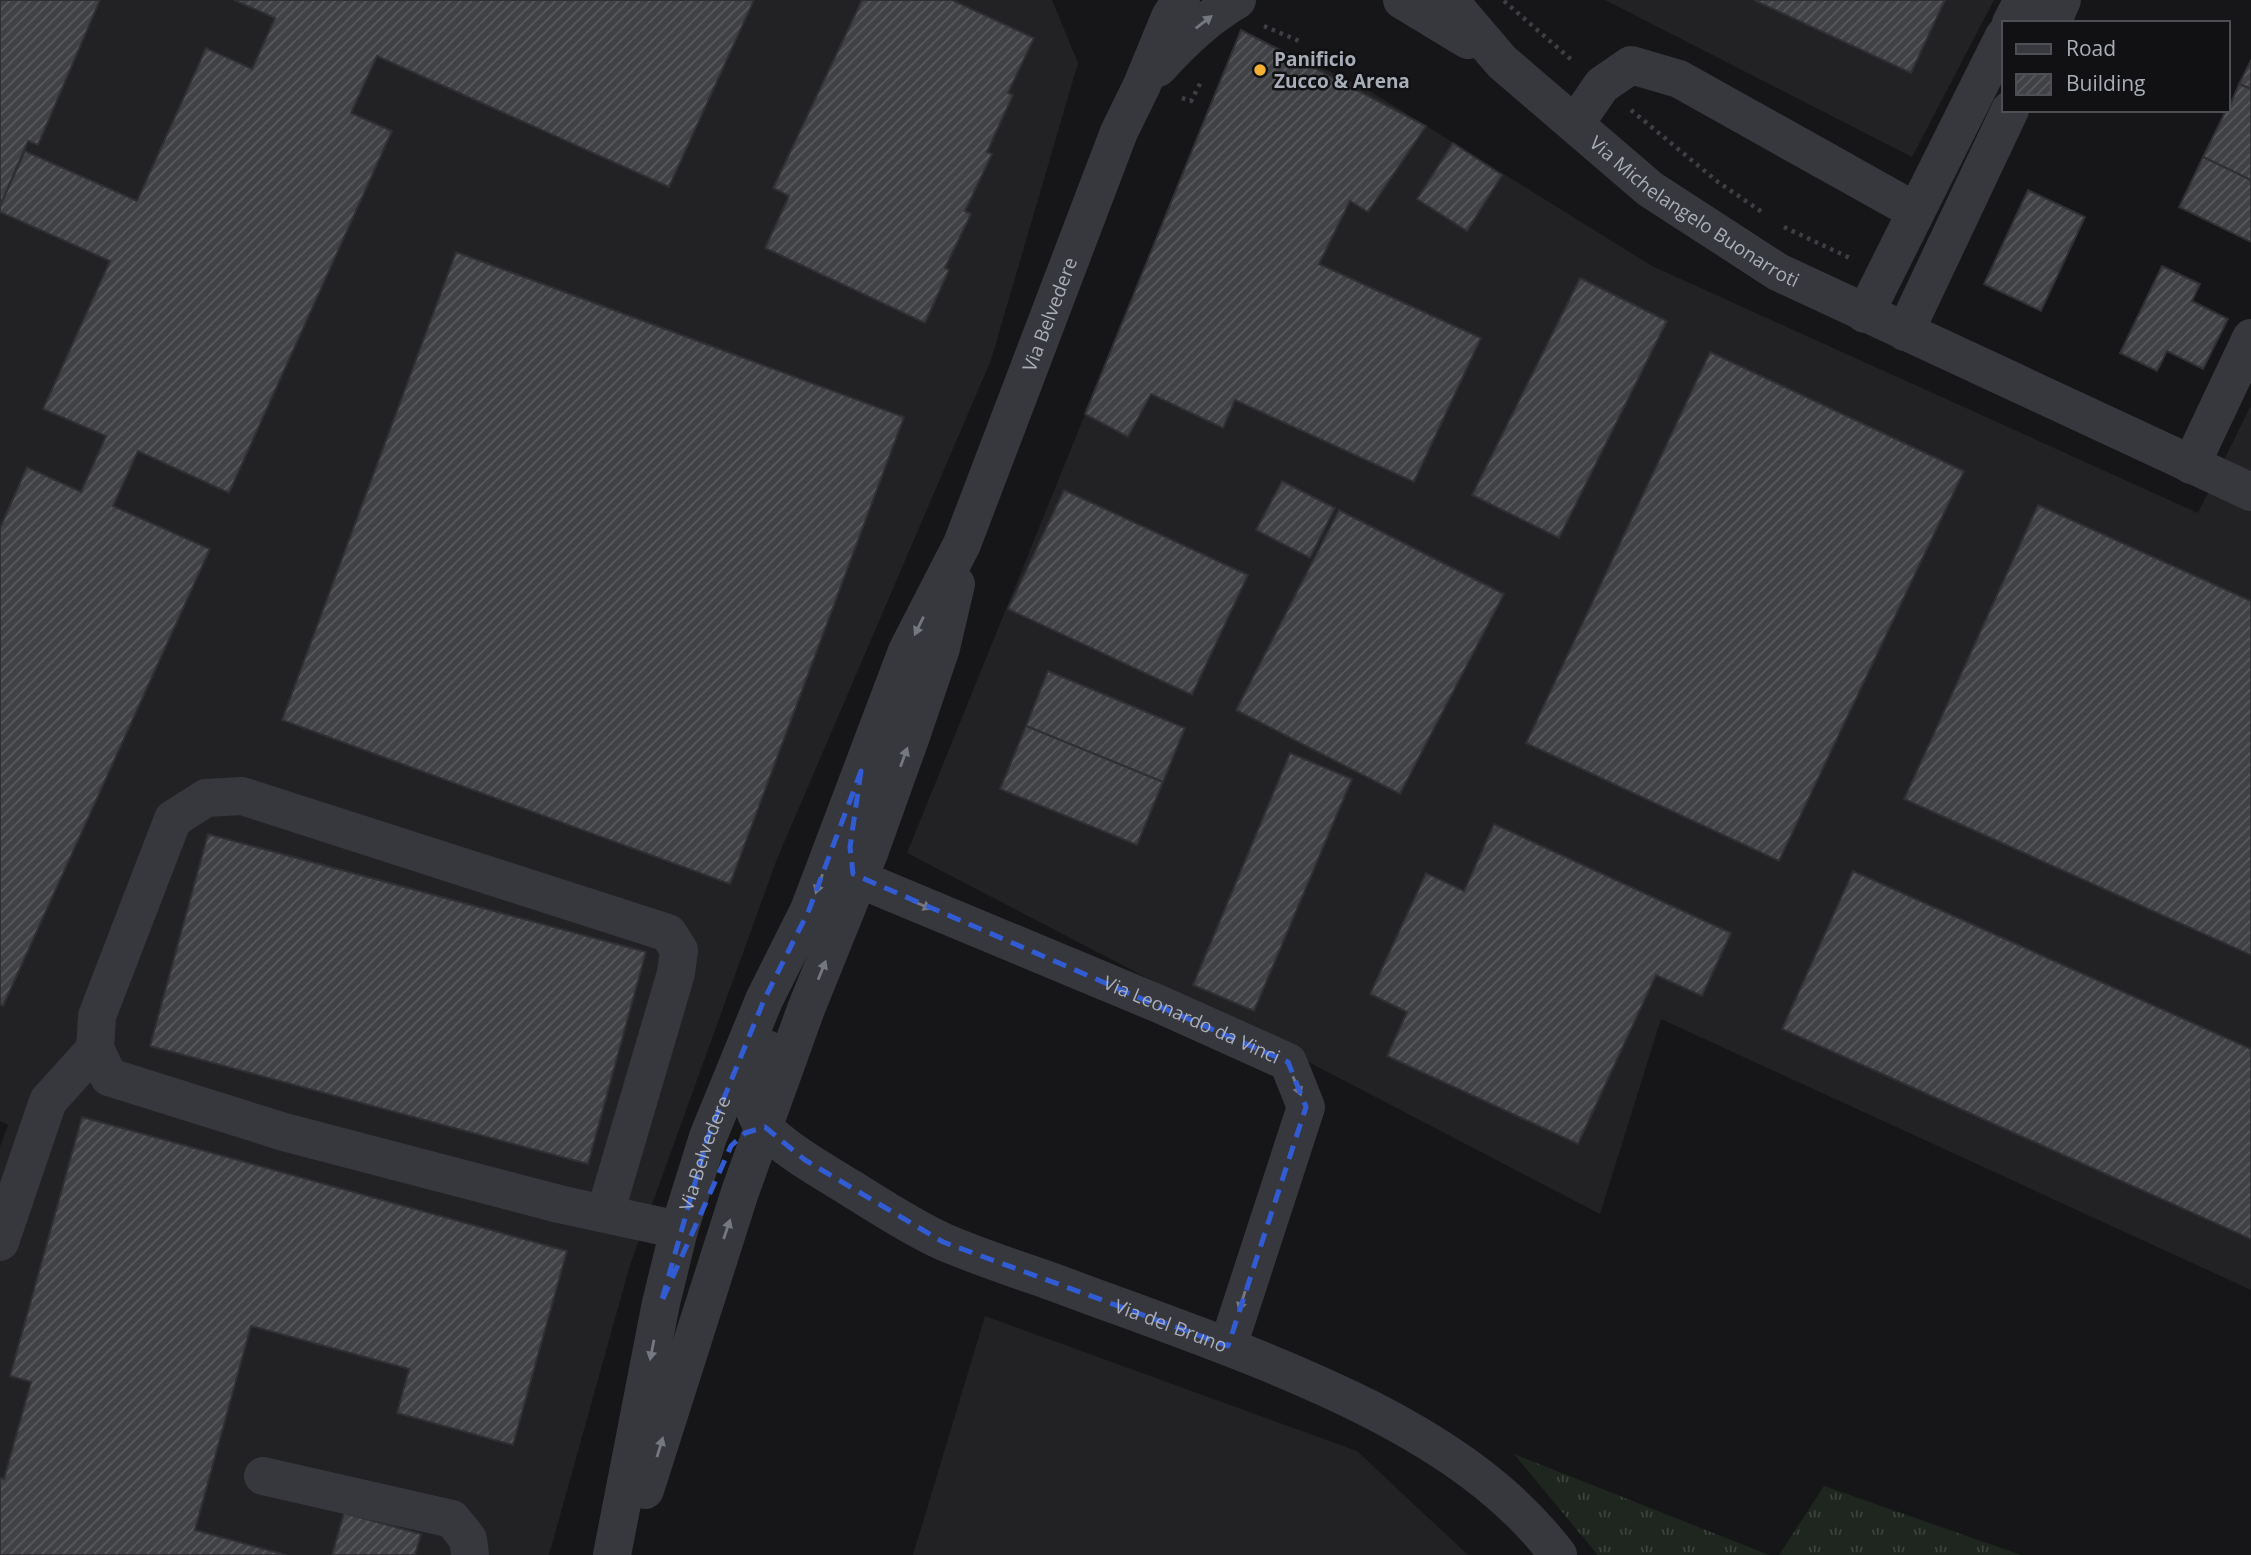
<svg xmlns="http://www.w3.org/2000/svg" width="2251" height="1555" font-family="'Open Sans',sans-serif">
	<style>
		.built { fill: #222225 }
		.grass { fill: url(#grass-tufts) }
		.building { fill: url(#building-hatch); stroke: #303034; stroke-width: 2 }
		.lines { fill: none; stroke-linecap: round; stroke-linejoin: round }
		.path { stroke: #3d3f44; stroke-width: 4.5; stroke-dasharray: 3.5 5; stroke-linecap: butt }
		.minor { stroke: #37383d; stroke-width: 38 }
		.oneway { fill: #757881 }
		.marked { fill: none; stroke: #325cd3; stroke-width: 5; stroke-dasharray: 14 9; stroke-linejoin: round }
		.poi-dot { fill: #f2b134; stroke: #111113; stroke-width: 2.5 }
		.labels { text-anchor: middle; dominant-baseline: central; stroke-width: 5; stroke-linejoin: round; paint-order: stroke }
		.poi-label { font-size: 19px; font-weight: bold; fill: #a8adb8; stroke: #111113; text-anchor: start }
		.street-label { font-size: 19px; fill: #a8adb8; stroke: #111113 }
	</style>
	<defs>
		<pattern id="grass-tufts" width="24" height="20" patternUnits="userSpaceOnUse" patternTransform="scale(1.75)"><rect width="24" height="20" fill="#1e261f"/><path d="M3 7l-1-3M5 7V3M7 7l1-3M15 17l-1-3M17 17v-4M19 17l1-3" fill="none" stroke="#3c433d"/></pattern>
		<pattern id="building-hatch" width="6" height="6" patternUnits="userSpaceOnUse" patternTransform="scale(1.75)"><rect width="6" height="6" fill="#404145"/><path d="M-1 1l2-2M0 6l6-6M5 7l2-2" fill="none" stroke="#595a5e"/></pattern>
	</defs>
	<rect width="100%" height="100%" fill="#161618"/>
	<g class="built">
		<polygon points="0,0 1052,0 1078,63 991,360 777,859 630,1265 549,1555 0,1555 0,1147 8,1125 0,1121"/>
		<polygon points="1605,0 1994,0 1912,157"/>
		<polygon points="1241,30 1365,88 1652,266 2198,513 2251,405 2251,1290 1661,1019 1600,1214 907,853"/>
		<polygon points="985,1316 1357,1451 1468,1555 913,1555"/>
	</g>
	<g class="grass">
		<polygon points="1514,1454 1769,1555 1598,1555"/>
		<polygon points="1824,1486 2021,1555 1779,1555"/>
	</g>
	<g class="building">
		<polygon points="0,0 100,0 38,145 28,141 0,206"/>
		<polygon points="234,0 754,0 669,187 377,56 351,113 392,131 229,493 138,451 113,506 210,549 3,1006 0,1004 0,528 27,467 81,492 106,436 43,409 110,261 0,212 0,206 25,151 137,201 206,48 252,69 275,18"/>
		<polygon points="862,0 952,0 1034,38 1008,93 1013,95 987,152 992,154 965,211 971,214 945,268 949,270 925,323 765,248 789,196 773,188"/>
		<polygon points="1754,0 1945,0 1911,73"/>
		<polygon points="1241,30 1426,126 1368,212 1350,201 1319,264 1481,338 1414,482 1235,400 1223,428 1151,394 1128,437 1085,414"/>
		<polygon points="2251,60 2251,89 2239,84"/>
		<polygon points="2239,84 2251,89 2251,180 2203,157 2226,110 2228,110"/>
		<polygon points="1453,143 1502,175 1467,231 1417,199"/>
		<polygon points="2203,157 2251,180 2251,242 2179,207"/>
		<polygon points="2028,190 2085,217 2041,311 1984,284"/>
		<polygon points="456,252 904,417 730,884 282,720"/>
		<polygon points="2162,266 2200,284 2192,301 2228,319 2203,369 2167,351 2157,371 2120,353"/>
		<polygon points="1580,278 1667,321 1559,538 1472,495"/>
		<polygon points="1710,352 1964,471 1779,861 1526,743"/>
		<polygon points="1282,481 1335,508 1310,558 1256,530"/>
		<polygon points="1064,490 1248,575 1192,695 1008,609"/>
		<polygon points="2038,505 2251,601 2251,955 1904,799"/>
		<polygon points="1339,510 1504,594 1400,794 1236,710"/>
		<polygon points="1048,671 1185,728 1163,782 1026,726"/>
		<polygon points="1026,726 1163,782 1137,845 1000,789"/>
		<polygon points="1290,753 1352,779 1254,1011 1193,985"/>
		<polygon points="1494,824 1731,933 1702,996 1656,975 1578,1144 1387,1056 1407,1012 1370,994 1426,873 1464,891"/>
		<polygon points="208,834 646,952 588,1164 150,1046"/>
		<polygon points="1853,871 2251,1049 2251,1239 1782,1029"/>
		<polygon points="82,1117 567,1251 513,1445 397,1413 409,1369 251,1326 195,1530 286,1555 0,1555 0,1478 4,1479 31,1382 10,1376"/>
		<polygon points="344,1513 421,1534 415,1555 332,1555"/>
	</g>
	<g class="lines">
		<g class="path">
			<polyline points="1504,1 1574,62"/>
			<polyline points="1264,26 1299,41"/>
			<polyline points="1182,98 1191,101 1202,80"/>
			<polyline points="1631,110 1718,182 1765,214"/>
			<polyline points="1784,227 1852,259"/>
		</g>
		<g class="minor">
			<polyline points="1402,0 1468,40"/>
			<path id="s1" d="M1449,0l53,62 148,127 128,83 473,220"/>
			<polyline points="2011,23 2023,0"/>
			<polyline points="2052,23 2062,0"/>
			<path d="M1158,68c24,-27 48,-50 79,-68"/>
			<polyline points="1575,124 1602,85 1631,65 1679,79 1915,211"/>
			<polyline points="1865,314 2004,36"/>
			<polyline points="1905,332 2010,110"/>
			<polyline points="2191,465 2251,338"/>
			<path id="s2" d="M850,855l2,16 7,8 300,125 129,58 18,45 -78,239"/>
			<path id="s3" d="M767,1049c-9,24 -22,47 -8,71 15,24 67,53 93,69 29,18 59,38 92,53 35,15 72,27 109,40 107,40 216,76 319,128 70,36 138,81 186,145"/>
			<polyline points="605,1214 676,973 679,950 668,933 242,796 206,798 173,819 97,1016 95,1049 109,1077 284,1132 559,1204 679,1230"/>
			<polyline points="0,1242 48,1101 95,1049"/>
			<polyline points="263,1476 452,1519 468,1539 470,1555"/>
			<polyline points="645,1490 740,1192 806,1009 869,853 910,739 941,648 956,584"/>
			<path id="s4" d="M612,1555l49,-252 18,-73 29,-93 56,-137 45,-90 98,-259 55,-107 157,-412 23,-47 28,-68 11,-17"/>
		</g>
	</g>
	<defs><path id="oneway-solid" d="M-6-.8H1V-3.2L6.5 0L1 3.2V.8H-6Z" transform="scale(1.75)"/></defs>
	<g class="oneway">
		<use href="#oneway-solid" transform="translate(1204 22) rotate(-38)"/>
		<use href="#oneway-solid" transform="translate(919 626) rotate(116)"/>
		<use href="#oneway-solid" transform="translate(904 757) rotate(-70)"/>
		<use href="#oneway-solid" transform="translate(819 884) rotate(110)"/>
		<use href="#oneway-solid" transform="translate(922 905) rotate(23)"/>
		<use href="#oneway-solid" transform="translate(822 970) rotate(-68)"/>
		<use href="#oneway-solid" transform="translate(1297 1086) rotate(67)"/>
		<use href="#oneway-solid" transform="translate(727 1229) rotate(-71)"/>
		<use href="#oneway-solid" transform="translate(1242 1301) rotate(108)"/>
		<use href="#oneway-solid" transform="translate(652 1350) rotate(101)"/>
		<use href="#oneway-solid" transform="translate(660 1447) rotate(-73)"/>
	</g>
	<path class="marked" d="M861,771l-11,76 3,27 435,188 18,45 -78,239 -285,-104 -138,-82 -40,-33 -20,6 -14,13 -70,157 47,-166 56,-137 45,-90z"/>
	<circle class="poi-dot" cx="1260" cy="70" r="7"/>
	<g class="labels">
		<g class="poi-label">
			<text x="1274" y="59">Panificio<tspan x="1274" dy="22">Zucco &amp; Arena</tspan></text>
		</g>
		<g class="street-label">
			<text stroke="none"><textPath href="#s1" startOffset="326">Via Michelangelo Buonarroti</textPath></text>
			<text stroke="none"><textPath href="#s4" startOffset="1321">Via Belvedere</textPath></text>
			<text stroke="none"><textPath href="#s2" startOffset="388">Via Leonardo da Vinci</textPath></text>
			<text stroke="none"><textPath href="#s4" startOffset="413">Via Belvedere</textPath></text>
			<text stroke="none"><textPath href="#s3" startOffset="539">Via del Bruno</textPath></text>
		</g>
	</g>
	<rect x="2002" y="21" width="228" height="91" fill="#111113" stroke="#4d4f55" stroke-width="2"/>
	<rect x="2016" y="44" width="35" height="10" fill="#37383d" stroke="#4d4f55" stroke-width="2"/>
	<text x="2066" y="56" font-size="21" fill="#a8adb8">Road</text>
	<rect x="2016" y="74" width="35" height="21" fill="url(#building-hatch)" stroke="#4d4f55" stroke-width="2"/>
	<text x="2066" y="91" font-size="21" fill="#a8adb8">Building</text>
</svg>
